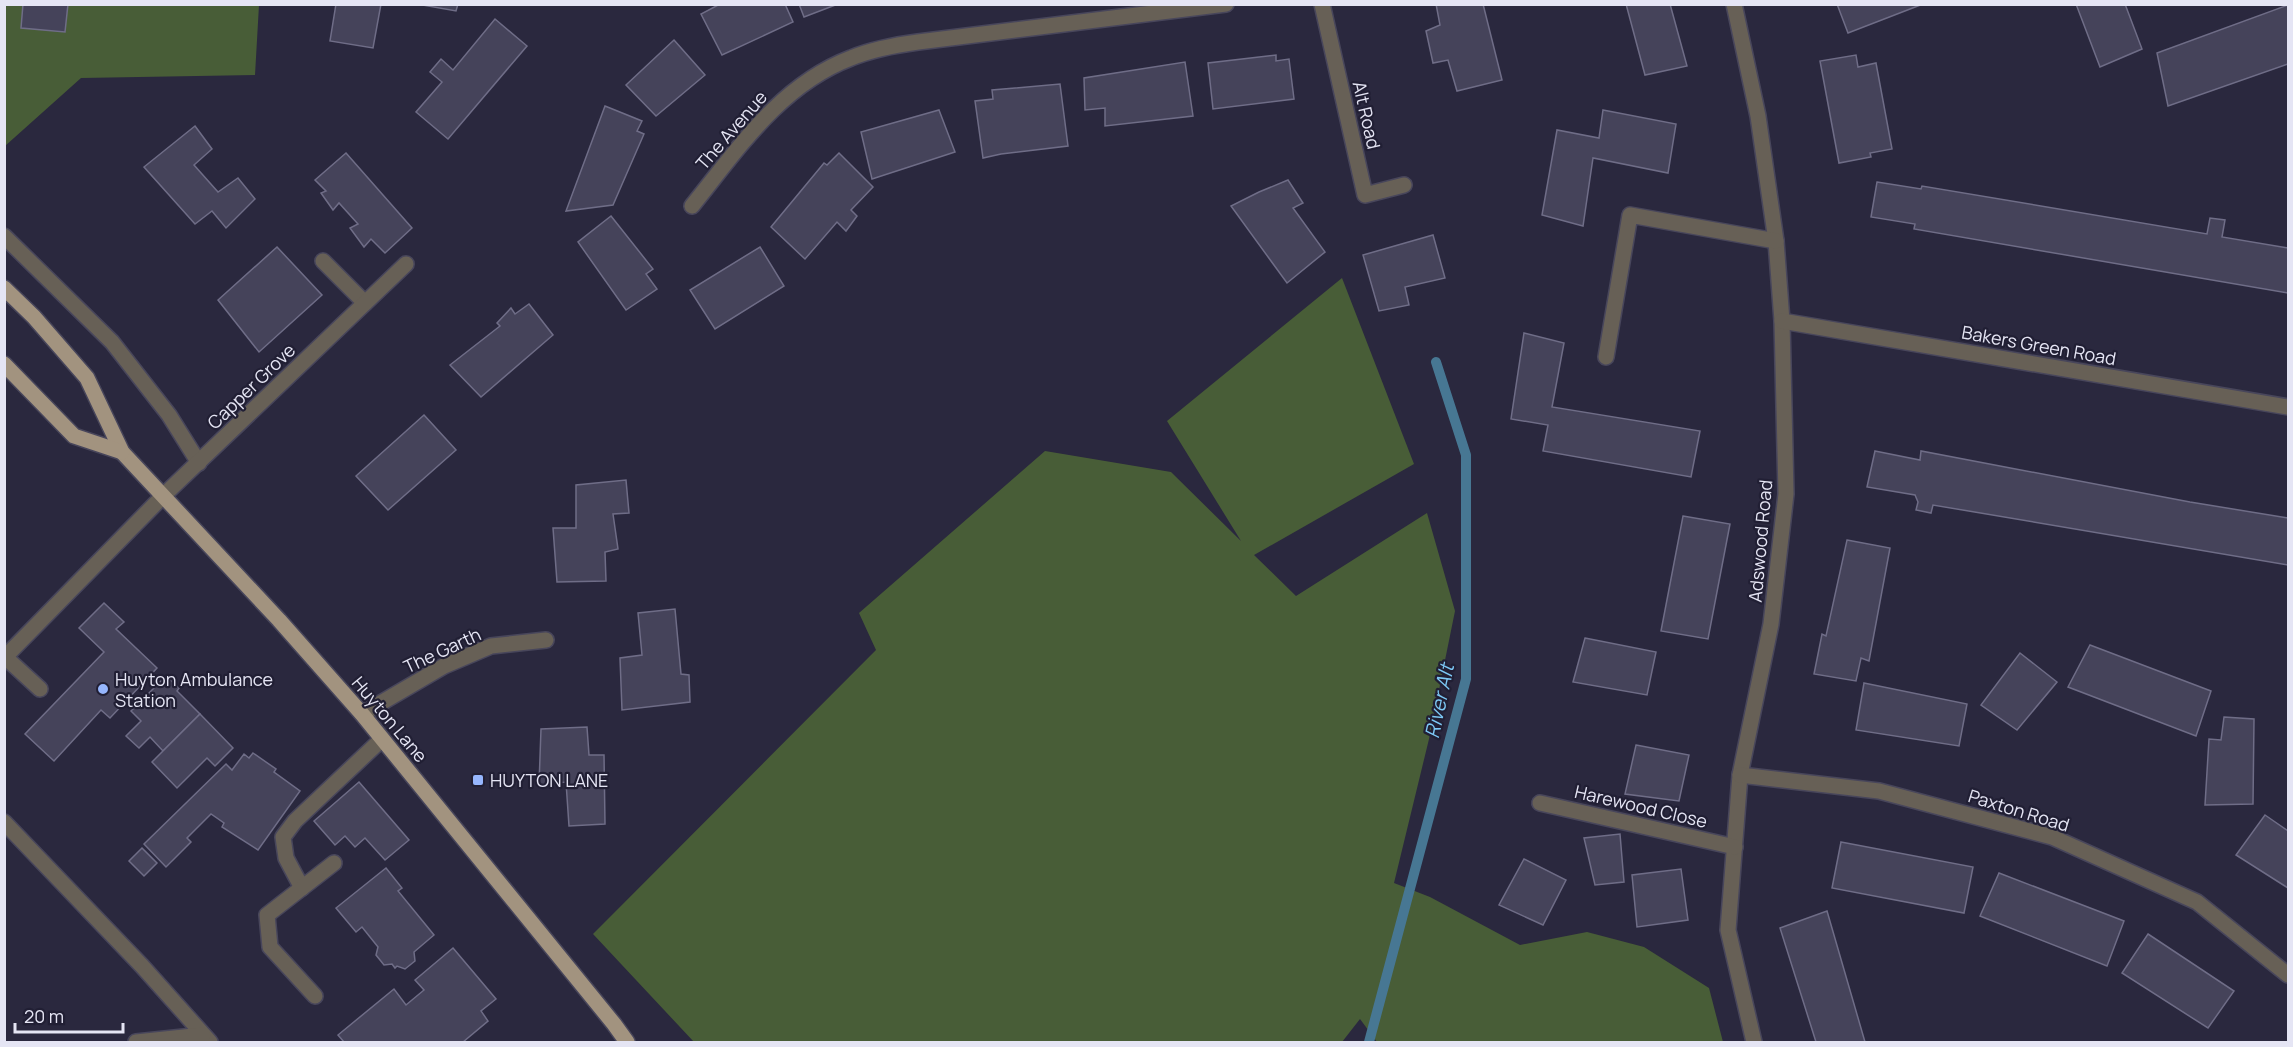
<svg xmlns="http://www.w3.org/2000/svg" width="2293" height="1047" font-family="Manrope,sans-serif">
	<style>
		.green { fill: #485d37 }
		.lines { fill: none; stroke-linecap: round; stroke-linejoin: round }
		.stream { stroke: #477793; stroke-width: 10 }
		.building { fill: #45435a; stroke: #6f6d87; stroke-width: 1.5 }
		.minor-casing { stroke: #48465b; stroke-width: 18 }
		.major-casing { stroke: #48465b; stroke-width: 18 }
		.minor { stroke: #676056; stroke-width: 15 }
		.major { stroke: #a2937f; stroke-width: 15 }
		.poi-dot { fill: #96b6fd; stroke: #211f34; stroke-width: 2 }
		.labels { text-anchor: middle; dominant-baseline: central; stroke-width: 4.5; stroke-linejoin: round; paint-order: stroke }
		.street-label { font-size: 18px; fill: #e5e5f4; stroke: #211f34 }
		.poi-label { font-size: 18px; fill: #e5e5f4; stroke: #211f34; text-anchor: start }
		.water-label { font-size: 20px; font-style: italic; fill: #7dc8f5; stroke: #211f34 }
	</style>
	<rect width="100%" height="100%" fill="#2a283e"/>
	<g class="green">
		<polygon points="5,5 259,5 255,75 81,78 5,146"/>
		<polygon points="1342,278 1414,464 1254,555 1296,596 1427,513 1455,611 1429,739 1394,883 1430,897 1520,945 1587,932 1644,947 1709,988 1723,1042 1377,1042 1360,1019 1342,1042 694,1042 593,934 876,650 859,613 1045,451 1171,472 1241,541 1167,421"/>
	</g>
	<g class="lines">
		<polyline class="stream" points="1369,1042 1466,679 1466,455 1436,362"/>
	</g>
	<g class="building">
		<polygon points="23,4 68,4 65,32 21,28"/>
		<polygon points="336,4 381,4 373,48 330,41"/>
		<polygon points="417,4 458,4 456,11"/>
		<polygon points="720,4 785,4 793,22 722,55 701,14"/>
		<polygon points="799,4 838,4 804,17"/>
		<polygon points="1436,4 1483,4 1502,80 1457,91 1448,60 1433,63 1426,31 1440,25"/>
		<polygon points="1626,4 1670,4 1687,66 1645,75"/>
		<polygon points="1837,4 1923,4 1848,33"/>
		<polygon points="2076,4 2125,4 2142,49 2100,67"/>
		<polygon points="2288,5 2288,64 2168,106 2157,53"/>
		<polygon points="495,19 527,46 448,139 416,112 442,82 430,72 441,59 453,70"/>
		<polygon points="674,40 705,75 656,116 626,85"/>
		<polygon points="1276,55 1276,61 1289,59 1294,99 1213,109 1208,63"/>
		<polygon points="1856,55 1858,67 1876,63 1892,149 1870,153 1871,157 1839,163 1820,61"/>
		<polygon points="1185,62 1193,116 1105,126 1105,108 1085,110 1084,78"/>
		<polygon points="1060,84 1068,146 1001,154 983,158 975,101 993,99 992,90"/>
		<polygon points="605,106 642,121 637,131 644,134 613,205 566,211"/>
		<polygon points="939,110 955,152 872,179 861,132"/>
		<polygon points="1603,110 1676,124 1668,173 1593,158 1583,226 1542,215 1557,130 1599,138"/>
		<polygon points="195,126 212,149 194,165 218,192 238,178 255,199 226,228 212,211 195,224 144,167"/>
		<polygon points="346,153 412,228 385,253 371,239 364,247 350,228 358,224 339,203 333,210 321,193 326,191 315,180"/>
		<polygon points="839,153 873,187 851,210 857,216 846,231 837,222 805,259 771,227 824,163 827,165"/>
		<polygon points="1288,180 1303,203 1293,208 1325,252 1287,283 1231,206 1259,192"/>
		<polygon points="1877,182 1921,189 1922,186 2207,234 2210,218 2225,220 2222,237 2288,248 2288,293 1914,229 1915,224 1871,217"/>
		<polygon points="611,216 653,269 646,274 657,289 626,310 578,242"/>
		<polygon points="1433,235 1445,278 1405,287 1409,305 1379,311 1363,255"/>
		<polygon points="277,247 322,295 259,352 218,300"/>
		<polygon points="760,247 784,286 715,329 690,290"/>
		<polygon points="529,304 553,335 481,397 450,365 500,326 497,323 511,308 515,314"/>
		<polygon points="1524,333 1564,343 1552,407 1700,431 1691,477 1543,451 1548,425 1511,419"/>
		<polygon points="424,415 456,450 388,510 356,476"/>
		<polygon points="1875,451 1920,460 1921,451 2190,502 2288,518 2288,565 1933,505 1931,513 1916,510 1918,502 1915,495 1867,487"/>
		<polygon points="626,480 629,513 613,514 618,549 605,552 606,581 557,582 553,528 576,528 576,485"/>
		<polygon points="1683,516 1730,524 1708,639 1661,631"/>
		<polygon points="1847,540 1890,548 1869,661 1861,658 1856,681 1814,674 1822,634 1826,636"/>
		<polygon points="104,603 124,622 116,629 157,668 110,718 101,710 54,761 25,734 104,652 79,628"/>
		<polygon points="675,609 681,674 689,675 690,702 622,710 620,658 642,655 638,613"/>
		<polygon points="1585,638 1656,652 1647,695 1573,682"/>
		<polygon points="2090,645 2211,691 2196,736 2068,687"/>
		<polygon points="2020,653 2057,682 2017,730 1981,705"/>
		<polygon points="166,676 179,688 177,691 200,714 163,751 150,737 139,748 126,736 141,721 131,711"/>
		<polygon points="1864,683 1967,704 1959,746 1856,730"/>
		<polygon points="200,714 233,748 215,766 207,758 177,788 152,762"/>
		<polygon points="2224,717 2254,719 2253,804 2205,805 2209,739 2221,740"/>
		<polygon points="587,727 589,755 604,755 605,824 569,826 566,782 539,785 541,729"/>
		<polygon points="1636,745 1689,755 1679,801 1625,794"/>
		<polygon points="253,753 276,769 274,772 300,791 258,850 222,827 224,823 211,814 187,838 191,842 166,867 144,844 226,764 232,770 244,754 249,758"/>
		<polygon points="359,782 409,840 385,860 365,838 355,847 345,836 335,845 314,821"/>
		<polygon points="2265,815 2288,831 2288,888 2236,855"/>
		<polygon points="1620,834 1624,882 1595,885 1584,838"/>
		<polygon points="1841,842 1973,867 1964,913 1832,888"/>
		<polygon points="142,848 157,863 144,876 129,861"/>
		<polygon points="1524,859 1566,880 1543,925 1499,905"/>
		<polygon points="386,868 402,888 398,891 434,935 414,952 415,961 405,969 397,966 395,968 392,964 384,965 376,955 378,947 362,927 356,932 336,908"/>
		<polygon points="1681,869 1688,920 1637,927 1632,875"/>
		<polygon points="1999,873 2124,921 2107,966 1980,916"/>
		<polygon points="1827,911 1865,1042 1816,1042 1780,928"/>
		<polygon points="2148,934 2234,991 2208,1028 2122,973"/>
		<polygon points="453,948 496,999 481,1011 488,1021 463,1042 344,1042 338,1035 394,989 406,1005 424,990 415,980"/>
	</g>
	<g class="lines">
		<defs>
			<g id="minor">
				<polyline points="1322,4 1365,195 1404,185"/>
				<polyline points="1734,4 1758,116 1776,241 1782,321 1786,494 1771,624 1740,775 1728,930 1754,1042"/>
				<path d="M692,206c46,-57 88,-121 159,-148 22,-9 44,-13 67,-16l308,-38"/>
				<polyline points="4,236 112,342 169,415 199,463"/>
				<polyline points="323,261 365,303"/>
				<polyline points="1782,321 2288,407"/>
				<polyline points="1606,357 1630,215 1776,241"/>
				<polyline points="40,689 5,657 163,496 406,264"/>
				<polyline points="362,714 444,666 491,646 546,640"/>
				<polyline points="1740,775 1879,791 2052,837 2197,902 2288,975"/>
				<polyline points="1540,803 1735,847"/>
				<polyline points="4,822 142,966 210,1042"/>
				<polyline points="302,888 286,858 283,837 295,821 382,739"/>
				<polyline points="315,996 270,947 267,915 334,863"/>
				<polyline points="136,1042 203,1035"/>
			</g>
			<g id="major">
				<polyline points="4,288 34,317 87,378 122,452 279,620 362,714 614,1024 627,1042"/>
				<polyline points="4,364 74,436 122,452"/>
			</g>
		</defs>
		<use href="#minor" class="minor-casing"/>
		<use href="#major" class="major-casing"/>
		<use href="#minor" class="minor"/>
		<use href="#major" class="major"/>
	</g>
	<g class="poi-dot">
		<circle cx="103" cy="689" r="6"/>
		<rect x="472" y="774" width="12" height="12" rx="3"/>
	</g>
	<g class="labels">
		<g class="street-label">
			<text transform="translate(1367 115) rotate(77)">Alt Road</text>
			<text transform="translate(731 130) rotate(-49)">The Avenue</text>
			<text transform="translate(2039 345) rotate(10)">Bakers Green Road</text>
			<text transform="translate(251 386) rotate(-44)">Capper Grove</text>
			<text transform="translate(1760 541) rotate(-85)">Adswood Road</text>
			<text transform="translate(442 650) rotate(-25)">The Garth</text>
			<text transform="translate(390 719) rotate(50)">Huyton Lane</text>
			<text transform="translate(1641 806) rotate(13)">Harewood Close</text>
			<text transform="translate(2019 810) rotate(17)">Paxton Road</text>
		</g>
		<g class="poi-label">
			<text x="115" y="679">Huyton Ambulance<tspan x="115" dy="21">Station</tspan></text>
			<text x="490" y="780">HUYTON LANE</text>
		</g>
		<g class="water-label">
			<text transform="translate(1439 701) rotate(-78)">River Alt</text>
		</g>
	</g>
	<rect width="2293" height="1047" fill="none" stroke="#e5e5f4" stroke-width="12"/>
	<path d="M15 1023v9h108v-9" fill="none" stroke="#e5e5f4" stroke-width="3"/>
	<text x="24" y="1023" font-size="18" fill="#e5e5f4" stroke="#211f34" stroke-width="4.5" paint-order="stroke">20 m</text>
</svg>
